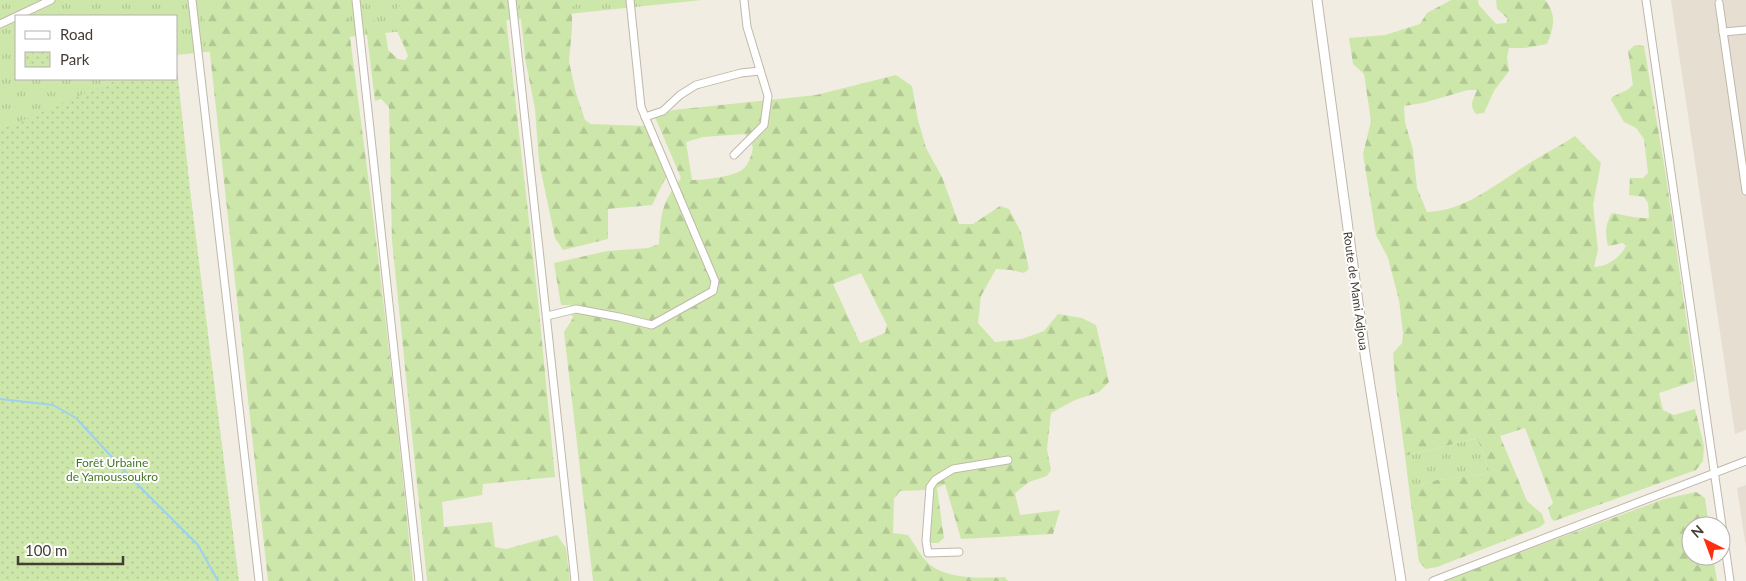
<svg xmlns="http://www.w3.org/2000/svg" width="1746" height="581" font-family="Lato,sans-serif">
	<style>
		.residential { fill: #e6dfd1 }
		.grass { fill: url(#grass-tufts) }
		.forest { fill: url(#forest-firs); fill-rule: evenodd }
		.park { fill: url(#park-dots) }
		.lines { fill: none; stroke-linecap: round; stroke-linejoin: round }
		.stream { stroke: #9dd0f1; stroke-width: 2 }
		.minor-casing { stroke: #c0b8a9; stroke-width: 9 }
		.tertiary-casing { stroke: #c0b8a9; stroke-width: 11 }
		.minor { stroke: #fff; stroke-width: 7 }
		.tertiary { stroke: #fff; stroke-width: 9 }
		.labels { text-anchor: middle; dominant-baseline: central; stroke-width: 4; stroke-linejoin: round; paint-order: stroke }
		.street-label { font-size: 12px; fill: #443d33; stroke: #fff }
		.park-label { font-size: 12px; fill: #467626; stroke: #fff }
	</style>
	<defs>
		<pattern id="grass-tufts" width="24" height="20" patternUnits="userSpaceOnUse" patternTransform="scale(1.25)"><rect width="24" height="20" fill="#cde7ab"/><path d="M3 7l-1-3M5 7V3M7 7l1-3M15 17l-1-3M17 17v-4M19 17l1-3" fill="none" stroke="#b1c794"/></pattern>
		<pattern id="forest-firs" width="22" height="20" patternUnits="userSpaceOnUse" patternTransform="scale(1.25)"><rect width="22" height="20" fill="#cde7ab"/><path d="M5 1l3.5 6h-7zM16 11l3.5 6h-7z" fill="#b1c794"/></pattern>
		<pattern id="park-dots" width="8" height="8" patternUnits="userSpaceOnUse" patternTransform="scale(1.25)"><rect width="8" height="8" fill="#cde7ab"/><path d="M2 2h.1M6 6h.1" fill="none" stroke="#b1c794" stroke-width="1.8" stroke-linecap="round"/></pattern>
	</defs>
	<rect width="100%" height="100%" fill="#f2ede3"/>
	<g class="residential">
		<polygon points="1671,0 1746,0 1746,430 1735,434"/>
		<polygon points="1746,485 1746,548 1737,488"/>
	</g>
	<g class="grass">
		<polygon points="0,0 702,0 176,55 176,16 16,16 16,79 119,79 0,131"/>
		<polygon points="1473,439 1478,440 1489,470 1486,474 1437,480 1409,489 1405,456"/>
	</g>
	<g class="forest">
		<path d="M201,0h144c26,193 50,387 68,581h-145l-58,-527z"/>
		<path d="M399,0h105l34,300 17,177 -72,7 -1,11 -40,7 2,25 48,-5 3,25 11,2 51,-14 9,13 4,33h-143l-35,-340 -3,-134 -8,-8 -6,2 -10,-82 2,-13 9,18 10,11 2,15 10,9 7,1 3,-4c-3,-10 -13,-27 -15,-35 0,-6 4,-11 7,-16z"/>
		<polygon points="519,0 582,0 572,7 572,28 569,62 576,93 585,120 591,124 646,126 667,175 652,205 608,209 608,239 563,250 555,238 539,162 535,109 525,58"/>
		<path d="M1451,0h27l1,5 17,19 10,-1 2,-4 -11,-10 -1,-9h49c12,15 9,27 2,44l-22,4h-16l-2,9 2,14 -15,20 -10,22 -8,1c-8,-10 -2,-15 1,-24h-9l-45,13 -19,3 1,16 8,28 4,38 10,24c39,-1 70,-29 101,-48 16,-10 32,-18 47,-28l26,27 -8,42 5,45 -4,17c12,0 26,-9 32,-21l-3,-3 -15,3c-3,-13 -3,-21 4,-33 13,2 25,6 37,5l-1,-15 -4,-6 -15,-2 1,-17h13l5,-5 -4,-34 -8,-11 -12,-6 -13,-22 1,-3 15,-7 6,-5 -5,-34 7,-6 9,1 22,130 29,205 -36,12 4,17 11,5 21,-6 9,37 -1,15 -7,9 -142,51 -3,-3 -3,-10 5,-5 -28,-75 -25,8 27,65 15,13 3,9 -5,4 -103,40 -11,2 -7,-7 -10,-73 28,-9 49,-6 3,-4 -11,-30 -5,-1 -68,17 -10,-77 -2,-26 9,-10 1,-10 -4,-33 -11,-42 -12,-23 -13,-81 8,-33 -7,-47 -11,-10 -4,-26 36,-3 35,-11 7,-11z"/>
		<path d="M896,75l16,11 6,34 8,28 16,29 17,47h14l27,-18 9,3 12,23 8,37 -5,4 -13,-3 -15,-1 -15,27 -3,27 17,19 27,-3 22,-8 14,-17 24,4 14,7 13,57 -10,10 -24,8 -24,13 -4,36 4,21 -4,6 -18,6 -14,11 5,22 40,-5 -7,24 -92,5 -16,-55 -8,4 7,50 -6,5h-7l-2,-5 -3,-48 -26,1 -6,8 -1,34 15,2c6,8 13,22 21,29 20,16 52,14 76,13l3,4h-415l-29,-249 9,-14 -3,-13h-9l-7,-42 53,-12 41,-3 11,-4c2,-31 2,-40 22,-66l-26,-61 18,-7 143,-15zM745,134l8,13c-1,7 -4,17 -10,22 -9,8 -40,11 -51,11l-6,-38 17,-5zM861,273l26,52 -2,8 -25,10 -27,-59z"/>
		<polygon points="1696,492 1705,498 1709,526 1691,526 1691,556 1713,556 1717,581 1443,581 1664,499"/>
	</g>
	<polygon class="park" points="176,60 191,198 239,581 0,581 0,130 119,79 176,79"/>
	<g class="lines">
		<polyline class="stream" points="0,399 53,405 76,418 133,480 198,545 218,581"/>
		<defs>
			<g id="minor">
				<polyline points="192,0 259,581"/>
				<polyline points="356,0 419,581"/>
				<polyline points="512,0 575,581"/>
				<polyline points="1646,0 1730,581"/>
				<polyline points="1719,3 1746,191"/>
				<polyline points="0,24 51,0"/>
				<polyline points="1723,32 1746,30"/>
				<polyline points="645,117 663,111 680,95 696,85 741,73 760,71"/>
				<polyline points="734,155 764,125 768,96 747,27 744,0"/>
				<polyline points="547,316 576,309 619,317 652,325 713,291 715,281 641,107 630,0"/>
				<polyline points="959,552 928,553 926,541 930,487 935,480 953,469 1008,460"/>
				<polyline points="1433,581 1746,461"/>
			</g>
			<polyline id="tertiary" points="1317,0 1365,354 1401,581"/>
		</defs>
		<use href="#minor" class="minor-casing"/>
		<use href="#tertiary" class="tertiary-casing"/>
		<use href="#minor" class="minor"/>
		<use href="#tertiary" class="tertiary"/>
	</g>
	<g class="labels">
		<g class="street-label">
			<text transform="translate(1356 291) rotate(82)">Route de Mami Adjoua</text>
		</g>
		<g class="park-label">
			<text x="112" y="462">Forêt Urbaine<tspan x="112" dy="14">de Yamoussoukro</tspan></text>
		</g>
	</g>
	<rect x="15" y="15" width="162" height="65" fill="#ffffff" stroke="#b4b1ad"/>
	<rect x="25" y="31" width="25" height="8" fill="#ffffff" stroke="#b4b1ad"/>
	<text x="60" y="40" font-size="15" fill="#443d33">Road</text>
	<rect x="25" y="52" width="25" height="15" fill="url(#park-dots)" stroke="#b4b1ad"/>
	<text x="60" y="65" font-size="15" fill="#443d33">Park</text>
	<g transform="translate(1706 541) rotate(318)"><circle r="24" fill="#ffffff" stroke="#b4b1ad"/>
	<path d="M0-4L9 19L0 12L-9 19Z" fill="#fd2f0f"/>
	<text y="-8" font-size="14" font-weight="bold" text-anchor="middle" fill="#443d33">N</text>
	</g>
	<path d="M18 556v8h105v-8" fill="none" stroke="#443d33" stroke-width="2.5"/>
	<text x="25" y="556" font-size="15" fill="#443d33" stroke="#ffffff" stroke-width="4" paint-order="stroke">100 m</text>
</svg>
